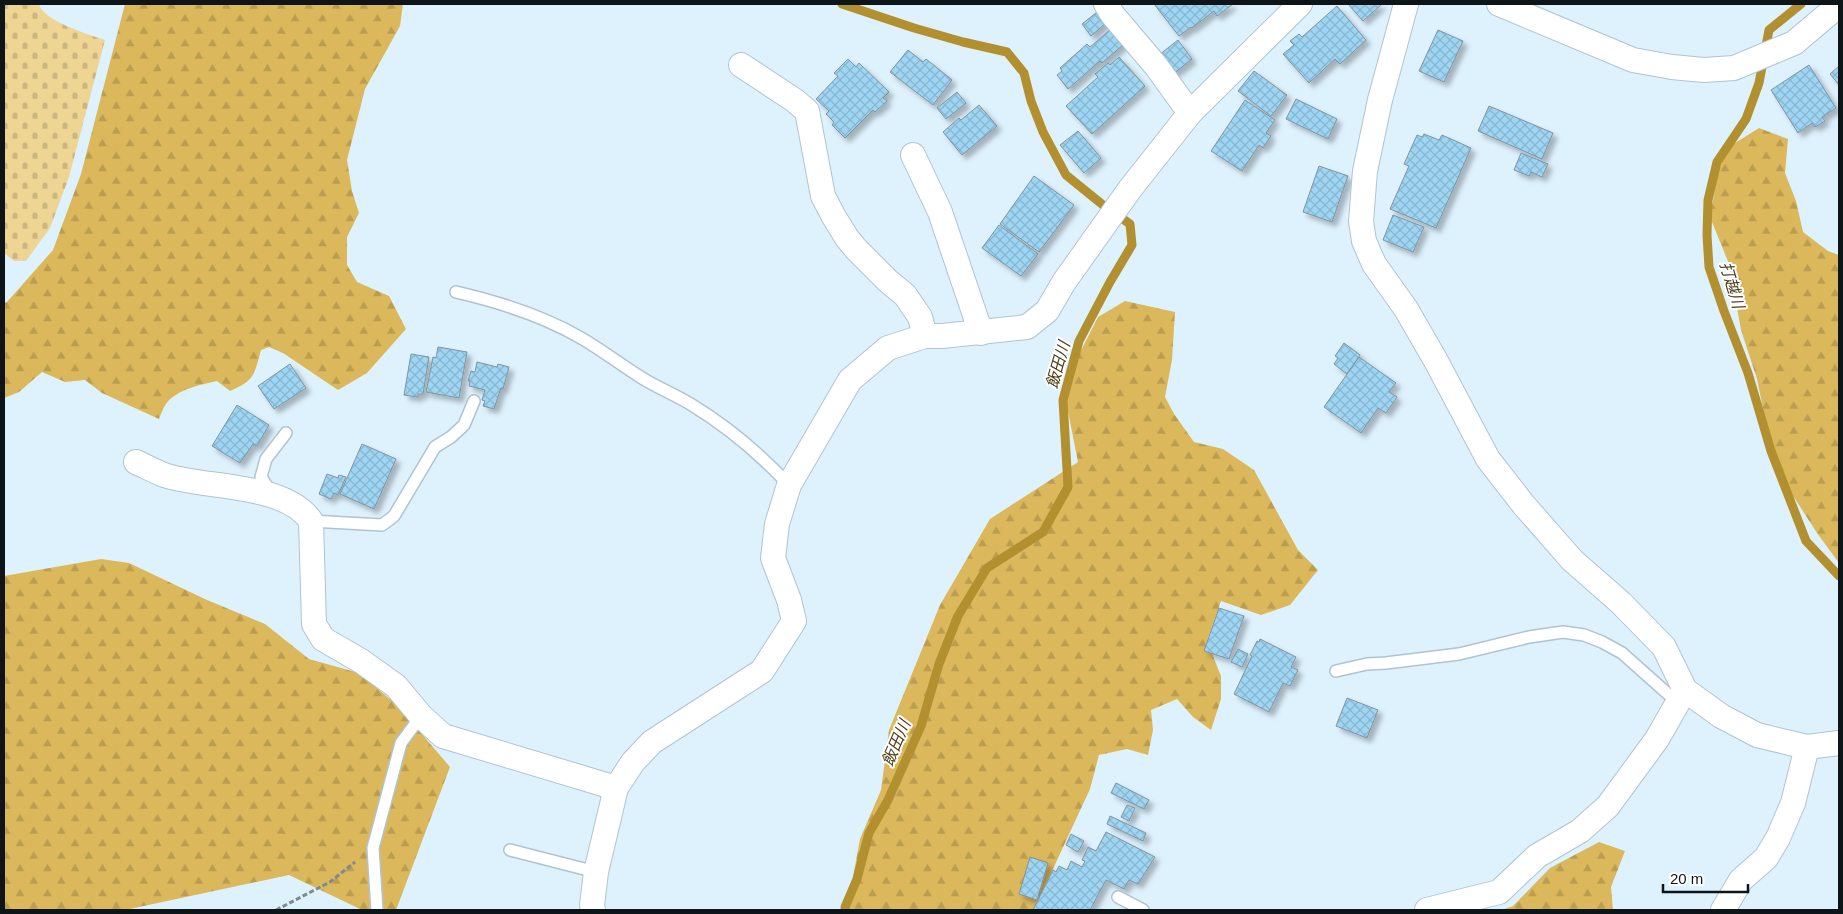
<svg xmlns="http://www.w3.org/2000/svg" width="1843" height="914" font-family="Helvetica,'Noto Sans JP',sans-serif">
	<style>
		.forest { fill: url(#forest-firs) }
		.cemetery { fill: url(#cemetery-stones) }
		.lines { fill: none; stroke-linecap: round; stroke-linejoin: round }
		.stream { stroke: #b3902f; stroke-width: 9 }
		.building { fill: url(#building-cross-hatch); stroke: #80939d; filter: url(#shadow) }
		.lane-casing { stroke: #b0c4cf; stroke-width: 14 }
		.street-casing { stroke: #b0c4cf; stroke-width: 26 }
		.path { stroke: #7c8a92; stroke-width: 3; stroke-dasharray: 5 2.5; stroke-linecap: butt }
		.lane { stroke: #fff; stroke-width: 11 }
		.street { stroke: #fff; stroke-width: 24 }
		.labels { text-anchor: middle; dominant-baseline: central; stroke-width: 4; stroke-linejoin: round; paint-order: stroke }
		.water-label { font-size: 16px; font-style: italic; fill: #4f4019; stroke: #fff }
	</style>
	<defs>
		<pattern id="forest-firs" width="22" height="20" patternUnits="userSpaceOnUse" patternTransform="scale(1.25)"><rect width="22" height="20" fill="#dbb85b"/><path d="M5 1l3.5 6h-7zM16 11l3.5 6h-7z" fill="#bb9d4f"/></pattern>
		<pattern id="cemetery-stones" width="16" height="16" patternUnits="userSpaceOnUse" patternTransform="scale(1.25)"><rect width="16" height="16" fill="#efd594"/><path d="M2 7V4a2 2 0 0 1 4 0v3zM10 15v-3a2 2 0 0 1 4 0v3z" fill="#ccb67f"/></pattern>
		<pattern id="building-cross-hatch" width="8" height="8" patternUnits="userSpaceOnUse" patternTransform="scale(1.25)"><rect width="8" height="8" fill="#9dd5f3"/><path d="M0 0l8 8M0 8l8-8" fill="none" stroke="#86b6d0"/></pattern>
		<filter id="shadow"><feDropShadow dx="4.5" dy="4.5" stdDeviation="2.5" flood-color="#0004"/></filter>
	</defs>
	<rect width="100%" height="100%" fill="#def2fe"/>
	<g class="forest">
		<path d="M125,4h278l-3,22 -35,63 -18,71 5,31 7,22 -12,24v28l10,17 32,14 17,33 -39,44 -29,17 -55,-37 -14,-6 -8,3c-7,25 -6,30 -31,41l-13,-10c-17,4 -40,8 -51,23 -3,4 -5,10 -7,15l-57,-26 -17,-13 -20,2 -23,-10 -23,20 -15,6v-95l3,-1 46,-52 28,-76z"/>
		<polygon points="1759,128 1788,139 1785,173 1796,201 1803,232 1828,251 1839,255 1839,563 1817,533 1790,491 1773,457 1757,379 1741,330 1729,264 1710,217 1718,173 1727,148"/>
		<polygon points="1125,301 1175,312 1172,360 1165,397 1174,414 1194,442 1223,449 1254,470 1298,550 1318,570 1290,605 1261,615 1221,601 1207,641 1221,676 1221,699 1211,730 1193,717 1177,699 1151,710 1153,730 1148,755 1127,749 1099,755 1090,789 1034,910 850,910 849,899 860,839 881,790 889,730 940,605 990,519 1078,462 1063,386 1098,317"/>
		<polygon points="101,559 129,563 207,600 265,624 309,659 359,673 398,706 450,767 396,910 362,910 289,875 125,910 4,910 4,576"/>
		<polygon points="1599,842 1625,851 1611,887 1613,910 1501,910 1513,906 1550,868"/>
	</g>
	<path class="cemetery" d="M4,4h35c4,17 49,30 66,36l-36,137 -19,51 -24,33h-12l-10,-8z"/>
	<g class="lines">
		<g class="stream">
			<polyline points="842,4 914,28 963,42 1007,52 1024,73 1031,101 1043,132 1066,175 1103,205 1130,224 1132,245 1110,282 1079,341 1063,400 1068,487 1043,532 987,568 958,616 939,664 921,726 888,800 869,833 857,879 845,907 846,910"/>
			<polyline points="1801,4 1769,30 1759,83 1746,119 1717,162 1708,200 1707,235 1709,267 1724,311 1748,373 1771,451 1806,541 1839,576"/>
		</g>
	</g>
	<g class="building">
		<polygon points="1154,4 1233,4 1217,16 1214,11 1192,28 1191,27 1179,36"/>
		<polygon points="1348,4 1382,4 1363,21"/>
		<polygon points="1337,6 1366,40 1340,64 1335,59 1309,83 1283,54 1294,45 1290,41 1299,34 1302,37"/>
		<polygon points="1097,12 1106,23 1091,36 1082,24"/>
		<polygon points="1111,29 1124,44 1102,63 1100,61 1068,89 1057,75 1062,71 1060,68 1087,44 1090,47"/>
		<polygon points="1438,30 1463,41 1444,82 1419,71"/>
		<polygon points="1178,40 1192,59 1173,74 1159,55"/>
		<polygon points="908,50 923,62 926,59 952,80 933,105 890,72"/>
		<polygon points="1119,57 1145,86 1092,134 1066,106 1098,77 1095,74 1108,63 1110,65"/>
		<polygon points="848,59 856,67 859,63 889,92 883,98 887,101 875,112 873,110 845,138 832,125 834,122 826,114 829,111 816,99 838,76 834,73"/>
		<polygon points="1809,65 1836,108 1822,117 1825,121 1815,127 1812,123 1798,133 1771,90"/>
		<polygon points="1839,66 1839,85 1830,74"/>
		<polygon points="1254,71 1287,95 1271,116 1238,91"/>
		<polygon points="957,92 966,103 946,119 937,108"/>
		<polygon points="1296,99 1337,119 1328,139 1286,119"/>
		<polygon points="1245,100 1275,120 1266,133 1271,136 1263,148 1259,145 1242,171 1211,151"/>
		<polygon points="979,105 997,126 962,155 943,132 959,118 961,120"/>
		<polygon points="1489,106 1553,133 1542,159 1478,131"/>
		<polygon points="1078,131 1101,158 1084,173 1060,145"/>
		<polygon points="1424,134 1439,140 1442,135 1471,148 1436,228 1390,209 1409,166 1404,164 1417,135 1422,137"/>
		<polygon points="1521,153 1548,164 1542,177 1531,172 1529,176 1514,170"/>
		<polygon points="1319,166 1348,176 1332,222 1303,212"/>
		<polygon points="1034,176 1074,205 1039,252 1000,224"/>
		<polygon points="1393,215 1424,227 1413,252 1383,240"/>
		<polygon points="999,225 1038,254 1021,276 982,248"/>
		<polygon points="1344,343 1360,355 1347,374 1334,364 1338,358 1335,356"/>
		<polygon points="438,347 467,352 459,398 426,392 433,357 436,358"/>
		<polygon points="411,354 429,357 423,394 418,394 418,397 404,395"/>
		<polygon points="1359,357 1396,383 1389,392 1397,397 1386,413 1378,408 1361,433 1324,407"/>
		<polygon points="477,362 497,367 498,364 509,367 503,389 501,388 494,409 483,406 485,401 482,400 485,390 469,386 470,381 468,381 471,371 475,372"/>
		<polygon points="290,364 306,388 274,409 258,386"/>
		<polygon points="237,405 269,425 257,446 253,444 240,463 212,446"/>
		<polygon points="362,444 396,459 374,509 340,494"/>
		<polygon points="327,474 338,478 339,475 346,477 338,495 334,493 331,499 319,494"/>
		<polygon points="1219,608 1244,616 1229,659 1204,651"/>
		<polygon points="1260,639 1296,657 1291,667 1298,670 1290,686 1283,683 1269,712 1234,694 1252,656 1250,655 1257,641 1259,642"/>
		<polygon points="1238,649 1248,654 1242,667 1231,662"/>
		<polygon points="1347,698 1378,710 1367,738 1336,726"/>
		<polygon points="1116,783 1149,800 1144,809 1111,793"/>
		<polygon points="1127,805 1135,808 1129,821 1121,817"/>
		<polygon points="1110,816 1146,833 1143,841 1107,824"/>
		<polygon points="1106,832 1155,857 1138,884 1129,880 1124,889 1106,880 1090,910 1033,910 1053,870 1056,872 1059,866 1067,870 1071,861 1082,867 1085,861 1082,860 1088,847 1096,851"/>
		<polygon points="1071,834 1084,841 1078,852 1066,845"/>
		<polygon points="1030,857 1048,863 1037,900 1019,894"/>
	</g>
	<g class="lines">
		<defs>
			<g id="lane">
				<path d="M456,292c43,10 86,23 125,46 21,12 40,27 61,40 16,10 34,17 50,27 36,22 68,49 97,80"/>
				<polyline points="272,494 261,477 266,459 286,433"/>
				<polyline points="311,521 382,525 394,516 435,447 451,437 464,425 474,401"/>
				<polyline points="1336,671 1367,664 1386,663 1459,654 1529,637 1563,632 1584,635 1602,642 1622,653 1677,702"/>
				<polyline points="510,850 596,872"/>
				<polyline points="1118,897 1143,910"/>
				<polyline points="377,910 373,848 401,743 421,716"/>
			</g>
			<g id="street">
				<polyline points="1106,4 1112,14 1156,66 1190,113"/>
				<polyline points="1406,4 1380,100 1365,171 1361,221 1364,241 1374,264 1406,309 1436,361 1488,459 1523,504 1572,560 1621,603 1664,647 1685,690 1721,716 1757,735 1807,747 1839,743"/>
				<polyline points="1499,4 1633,60 1672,67 1704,70 1734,68 1794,43 1839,5"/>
				<polyline points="741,65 794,100 807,111 823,196 834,217 847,238 856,249 888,281 905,295 920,317 925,336"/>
				<polyline points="913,155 940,212 981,333"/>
				<path d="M136,462c9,4 18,9 28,13 41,14 120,7 147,46l3,103 9,15 38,22 35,25 25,30 22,20 173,52"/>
				<polyline points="593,910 592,905 596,872 616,788 633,762 652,742 762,671 794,621 789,600 773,558 777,524 789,485 850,380 888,348 925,336 942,336 1027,327 1047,311 1064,282 1130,189 1190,113 1300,4"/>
				<polyline points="1427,910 1499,892 1537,856 1580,831 1608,806 1657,739 1685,690"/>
				<polyline points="1723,910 1741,880 1766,858 1778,838 1793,803 1807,747"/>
			</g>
		</defs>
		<use href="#lane" class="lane-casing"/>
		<use href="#street" class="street-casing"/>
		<polyline class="path" points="276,910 330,882 355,862"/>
		<use href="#lane" class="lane"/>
		<use href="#street" class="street"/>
	</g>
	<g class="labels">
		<g class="water-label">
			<text transform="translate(1732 285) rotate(73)">打越川</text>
			<text transform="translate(1058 365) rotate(-74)">飯田川</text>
			<text transform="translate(896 743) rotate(-67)">飯田川</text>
		</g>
	</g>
	<rect width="1843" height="914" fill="none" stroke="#0e1519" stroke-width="10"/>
	<path d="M1663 884v8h85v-8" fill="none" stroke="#0e1519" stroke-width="2.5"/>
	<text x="1670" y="884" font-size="15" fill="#0e1519" stroke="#ffffff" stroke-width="4" paint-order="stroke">20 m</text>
</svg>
